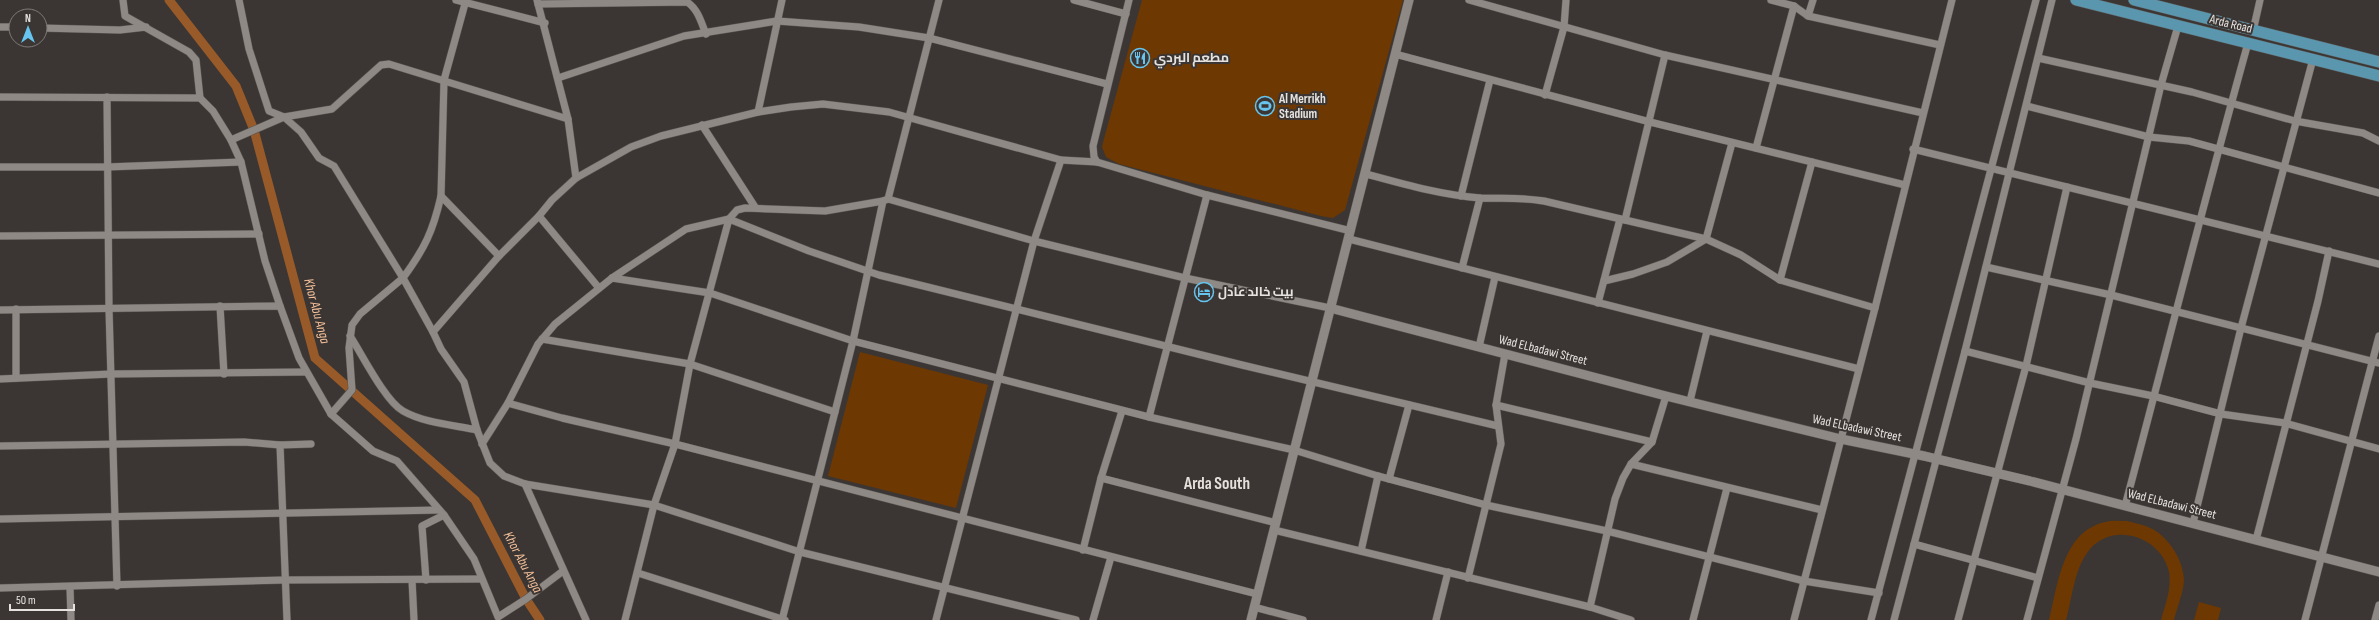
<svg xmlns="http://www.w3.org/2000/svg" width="2379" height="620" font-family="'Sofia Sans Condensed',Cairo,sans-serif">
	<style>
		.green { fill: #6e3802 }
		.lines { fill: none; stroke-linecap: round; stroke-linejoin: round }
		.canal { stroke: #975a28; stroke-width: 9 }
		.minor-casing { stroke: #595552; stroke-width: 8 }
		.tertiary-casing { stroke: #595552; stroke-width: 10 }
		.primary-casing { stroke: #595552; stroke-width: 12 }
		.minor { stroke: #8e8985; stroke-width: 7 }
		.tertiary { stroke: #8e8985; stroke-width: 9 }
		.primary { stroke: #5a96ae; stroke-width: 11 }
		.labels { text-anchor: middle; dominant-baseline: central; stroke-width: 4; stroke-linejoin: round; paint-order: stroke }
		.street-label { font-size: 13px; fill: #e5e2e0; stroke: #3b3633 }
		.poi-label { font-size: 13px; font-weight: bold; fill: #e5e2e0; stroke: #3b3633; text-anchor: start }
		.water-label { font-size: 14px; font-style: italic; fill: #f5c09a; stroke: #3b3633 }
		.district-label { font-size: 17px; font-weight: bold; fill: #e6e0dc; stroke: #3b3633 }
	</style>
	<rect width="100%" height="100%" fill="#3b3633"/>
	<g class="green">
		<polygon points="1142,0 1403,0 1345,210 1333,218 1321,216 1119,164 1106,157 1102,147 1105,135"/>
		<polygon points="860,352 988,385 956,508 828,476"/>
		<path d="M2127,521c7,2 14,3 21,6 19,7 36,33 36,54 -1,12 -7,27 -10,39h-13c4,-15 11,-32 8,-48 -8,-37 -60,-52 -82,-19 -13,18 -15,46 -21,67h-17c9,-35 13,-88 56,-98 7,-2 15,-1 22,-1z"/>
		<polygon points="2199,602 2221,608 2218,620 2194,620"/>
	</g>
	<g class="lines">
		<polyline class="canal" points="169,0 236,86 254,130 315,358 475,500 526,599 540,620"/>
		<defs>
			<g id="minor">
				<polyline points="123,0 125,16 189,52 196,60 200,98"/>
				<path d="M239,0l10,49 20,62 15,6 17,15 18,26 15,8 69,112c22,-30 30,-47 38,-82l3,-116 22,-80"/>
				<polyline points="456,0 545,23"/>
				<polyline points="537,0 568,119 576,178"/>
				<polyline points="1074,0 1126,14"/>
				<polyline points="1469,0 1665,55 1923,113"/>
				<polyline points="1771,0 1794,6 1808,16 1940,45"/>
				<path d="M538,4l149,-2c11,7 14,20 19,32"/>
				<polyline points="1808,16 1813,0"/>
				<polyline points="0,27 16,27"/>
				<polyline points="40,28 120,30 146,27"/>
				<polyline points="2253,31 2260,0"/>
				<polyline points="1395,54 1650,122 1905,185"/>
				<polyline points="2038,58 2192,92 2295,121 2363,133 2379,141"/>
				<polyline points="558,78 684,36 777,21 859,27 929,38 1107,84"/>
				<polyline points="1545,95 1564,27 1566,0"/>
				<polyline points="0,97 200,98 213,111 231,140 241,162 265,261 280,306"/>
				<polyline points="107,97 109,309 117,586"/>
				<polyline points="2027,106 2149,137 2189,141 2379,193"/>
				<polyline points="758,112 782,0"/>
				<polyline points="702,125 755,207"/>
				<polyline points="231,140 284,117 332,109 381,65 389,64 568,119"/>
				<polyline points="1756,148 1794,6"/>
				<polyline points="1913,149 2379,264"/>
				<polyline points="1097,162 1094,157 1093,146 1129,0"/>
				<polyline points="0,167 107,167 241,162"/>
				<path d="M1366,174c37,10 75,21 114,24 21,1 42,-1 64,3l162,38 35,16 39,25 95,28"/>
				<polyline points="441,196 499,256"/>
				<polyline points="1461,196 1490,80"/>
				<polyline points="888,199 1034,241 1185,278 1330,308"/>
				<polyline points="539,216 599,288"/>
				<polyline points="1625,220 1665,55"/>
				<polyline points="0,236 259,234"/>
				<polyline points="1349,239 1859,369"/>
				<polyline points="1986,267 2111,295 2379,363"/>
				<polyline points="1462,268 1480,198"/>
				<polyline points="612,278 710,293 853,341 1149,417 1294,450 1378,476 1486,505 1607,531 1804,581 1879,593"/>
				<polyline points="1780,280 1812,162"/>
				<polyline points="1604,281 1633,274 1667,262 1706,239 1732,143"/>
				<polyline points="1598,303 1620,219"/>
				<polyline points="220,306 224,374"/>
				<polyline points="16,309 16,378"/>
				<polyline points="0,310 280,306 299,358 331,414 373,451 397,461 444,515 422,526 426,580"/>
				<path d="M350,336c12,18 35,65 53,75 21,12 50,14 74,19"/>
				<polyline points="542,339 690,364 835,412"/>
				<polyline points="1479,347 1495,277"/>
				<polyline points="1965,351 2090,383 2153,396 2221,414 2285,423 2379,449"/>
				<polyline points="0,379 111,374 306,372"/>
				<polyline points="1690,401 1707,331"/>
				<polyline points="508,403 562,418 675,444 1257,594"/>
				<polyline points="1496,405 1652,442"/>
				<polyline points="331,414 352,390 349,348 352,325 360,314 403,278 433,332"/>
				<polyline points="1149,417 1207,195"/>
				<polyline points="482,444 508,403 538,344 555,324 612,278 686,229 729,219 809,251 879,275 1242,365 1498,426"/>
				<polyline points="280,445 287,620"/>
				<polyline points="0,446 244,442 280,445 311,444"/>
				<polyline points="1631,464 1822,510"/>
				<polyline points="1101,478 1276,523"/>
				<polyline points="1389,479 1409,405"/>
				<polyline points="525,484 586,620"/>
				<path d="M2125,506c41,-154 80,-309 123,-463"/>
				<polyline points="444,515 474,559 498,617 526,599 563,571"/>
				<polyline points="0,519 439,510"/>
				<polyline points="2193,523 2241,328 2313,59"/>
				<polyline points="1274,530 1590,607 1631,620"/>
				<polyline points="2256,540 2318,301 2329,251"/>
				<polyline points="1914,544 2038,578"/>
				<polyline points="1083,550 1101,478 1122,411"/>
				<polyline points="1361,551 1378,476"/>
				<polyline points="638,573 785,620"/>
				<polyline points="1468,578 1501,444 1496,405 1505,354"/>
				<polyline points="412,580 414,620"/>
				<polyline points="70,587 71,620"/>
				<polyline points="0,588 285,580 481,579"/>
				<polyline points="1254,607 1303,620"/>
				<polyline points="1590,607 1615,499 1623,478 1631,464 1652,442 1666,396"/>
				<polyline points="625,620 654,505 675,444 690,364 729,219 737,210 745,208 825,211 883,201"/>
				<polyline points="782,620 853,341 883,201 888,199 939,0"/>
				<polyline points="936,620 1034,241 1061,160"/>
				<polyline points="1076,620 800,552 654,505 525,484 504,476 490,463 477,430 464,382 441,349 433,332 499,256 539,216 552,200 576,178 631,147 661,136 758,112 791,107 823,104 889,112 1061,160 1097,162 1207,195 1351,231"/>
				<polyline points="1093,620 1111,557"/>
				<polyline points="1436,620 1448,572"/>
				<polyline points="1693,620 1727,488"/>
				<polyline points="1794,620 1875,308 1952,0"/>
				<polyline points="1871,620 2036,0"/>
				<polyline points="1894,620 1965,351 2052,0"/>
				<polyline points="1958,620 2026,366 2067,187"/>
				<polyline points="2027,620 2076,439 2161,85 2178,26"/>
				<polyline points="2305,620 2379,336"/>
				<polyline points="2375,620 2379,605"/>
			</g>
			<g id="tertiary">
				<polyline points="1330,308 1666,396 1841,439 1924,456 2030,481 2379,572"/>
				<polyline points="1251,620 1409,0"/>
			</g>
			<g id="primary">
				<polyline points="2076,0 2379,76"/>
				<polyline points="2134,0 2379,62"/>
			</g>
		</defs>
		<use href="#minor" class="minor-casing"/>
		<use href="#tertiary" class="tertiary-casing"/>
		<use href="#primary" class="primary-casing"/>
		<use href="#minor" class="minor"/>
		<use href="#tertiary" class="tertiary"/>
		<use href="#primary" class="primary"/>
	</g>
	<defs>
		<symbol id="restaurant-ring" viewBox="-11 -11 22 22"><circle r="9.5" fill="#3b3633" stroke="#66c4ef" stroke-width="1.5"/><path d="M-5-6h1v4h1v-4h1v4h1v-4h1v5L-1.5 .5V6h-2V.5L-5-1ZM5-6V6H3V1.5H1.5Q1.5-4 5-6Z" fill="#66c4ef"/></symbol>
		<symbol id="stadium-ring" viewBox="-11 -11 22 22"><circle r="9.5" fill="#3b3633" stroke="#66c4ef" stroke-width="1.5"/><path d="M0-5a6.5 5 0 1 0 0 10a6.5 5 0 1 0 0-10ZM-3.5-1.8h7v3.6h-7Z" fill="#66c4ef"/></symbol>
		<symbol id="hotel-ring" viewBox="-11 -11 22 22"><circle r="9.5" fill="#3b3633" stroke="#66c4ef" stroke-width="1.5"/><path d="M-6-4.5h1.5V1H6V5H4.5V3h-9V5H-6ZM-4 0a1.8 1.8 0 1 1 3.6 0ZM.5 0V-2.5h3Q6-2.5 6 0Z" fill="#66c4ef"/></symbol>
	</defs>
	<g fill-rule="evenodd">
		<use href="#restaurant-ring" x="1129" y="47" width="22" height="22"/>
		<use href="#stadium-ring" x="1254" y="95" width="22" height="22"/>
		<use href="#hotel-ring" x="1193" y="281" width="22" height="22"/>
	</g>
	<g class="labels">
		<g class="street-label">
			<text transform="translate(2231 24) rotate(14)">Arda Road</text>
			<text transform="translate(1543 350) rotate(14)">Wad ELbadawi Street</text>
			<text transform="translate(1857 428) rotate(12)">Wad ELbadawi Street</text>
			<text transform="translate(2172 504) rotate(14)">Wad ELbadawi Street</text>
		</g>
		<g class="poi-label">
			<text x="1154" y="58">مطعم البردي</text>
			<text x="1279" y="99">Al Merrikh<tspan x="1279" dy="15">Stadium</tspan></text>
			<text x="1218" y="292">بيت خالد عادل</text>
		</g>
		<g class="water-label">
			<text transform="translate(317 311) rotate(75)">Khor Abu Anga</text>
			<text transform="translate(523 562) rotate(62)">Khor Abu Anga</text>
		</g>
		<g class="district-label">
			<text x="1217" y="484">Arda South</text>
		</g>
	</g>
	<g transform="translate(28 28)"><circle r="19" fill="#3b3633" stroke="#7f7b78"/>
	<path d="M0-3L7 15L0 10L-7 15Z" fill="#66c4ef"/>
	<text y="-6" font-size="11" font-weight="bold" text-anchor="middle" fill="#e5e2e0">N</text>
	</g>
	<path d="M10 604v6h64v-6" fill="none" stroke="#e5e2e0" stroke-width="2"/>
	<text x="16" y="604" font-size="12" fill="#e5e2e0" stroke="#3b3633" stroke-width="3" paint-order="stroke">50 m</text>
</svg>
